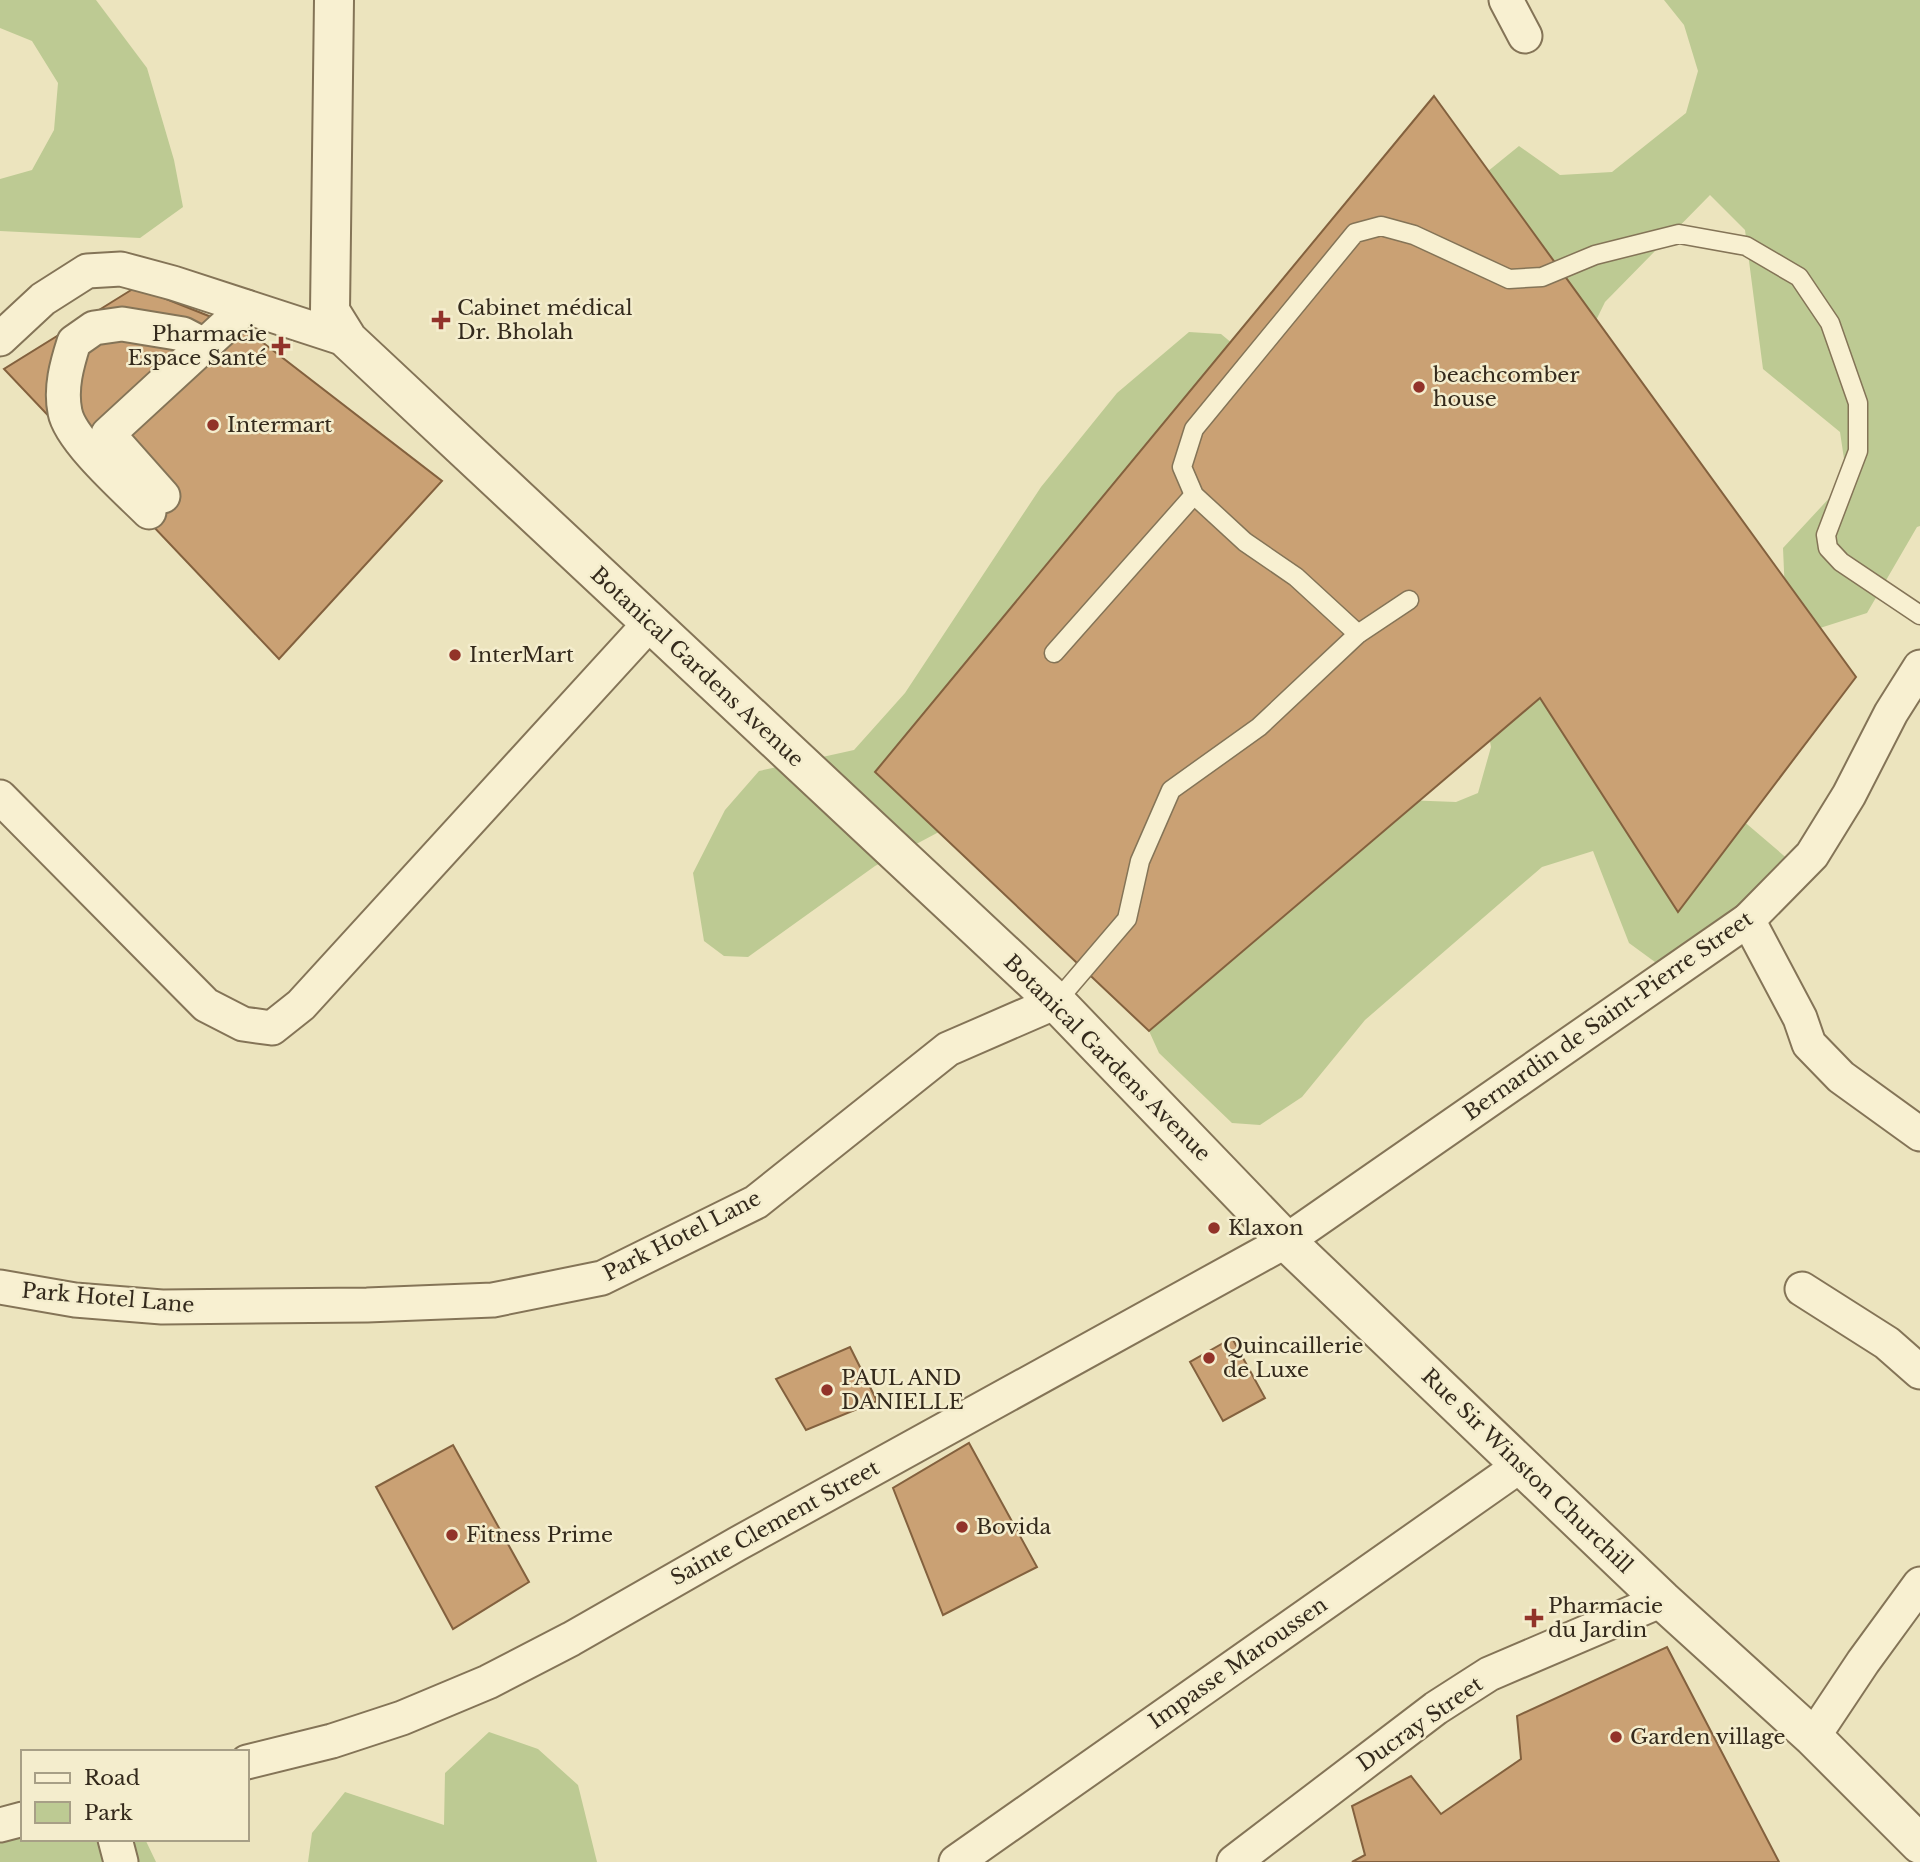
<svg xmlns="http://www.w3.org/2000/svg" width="1920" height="1862" font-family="'Libre Baskerville',serif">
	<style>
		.green { fill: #bdca93 }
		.building { fill: #caa174; stroke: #83613e; stroke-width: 2 }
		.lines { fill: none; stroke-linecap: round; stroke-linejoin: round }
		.service-casing { stroke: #847457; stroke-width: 21 }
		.minor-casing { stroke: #847457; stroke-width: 37 }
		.tertiary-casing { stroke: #847457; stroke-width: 42 }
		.service { stroke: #f8f0d1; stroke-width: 18 }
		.minor { stroke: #f8f0d1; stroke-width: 33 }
		.tertiary { stroke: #f8f0d1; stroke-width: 38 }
		.poi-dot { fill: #923329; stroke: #f4edcd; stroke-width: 2.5 }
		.labels { text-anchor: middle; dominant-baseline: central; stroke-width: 5; stroke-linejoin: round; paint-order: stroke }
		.poi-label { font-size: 21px; fill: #342a1c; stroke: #f4edcd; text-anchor: start }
		.street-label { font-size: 21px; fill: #342a1c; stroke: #f4edcd }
	</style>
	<rect width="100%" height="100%" fill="#ece4be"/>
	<g class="green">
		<polygon points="0,0 96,0 147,68 174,160 183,207 140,238 0,231 0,179 32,170 54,130 58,83 32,41 0,28"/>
		<polygon points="1664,0 1920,0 1920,526 1917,527 1867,613 1820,628 1785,594 1783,548 1847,479 1840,432 1763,369 1745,230 1710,195 1605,302 1561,392 1482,176 1519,146 1560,175 1612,172 1686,113 1698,71 1684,25"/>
		<polygon points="1189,332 1221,334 1262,368 967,817 875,866 748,957 724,956 704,941 693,873 725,810 759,771 854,750 905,693 1041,487 1117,393"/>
		<polygon points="1474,655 1707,790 1803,872 1670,973 1629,943 1593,851 1542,867 1365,1020 1302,1097 1260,1125 1232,1123 1159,1053 1149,1031 1147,956 1404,800 1456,802 1478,793 1491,747"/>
		<polygon points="489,1732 538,1749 578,1785 597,1862 308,1862 312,1833 345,1792 444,1825 445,1773"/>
		<polygon points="23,1835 23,1839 145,1839 156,1862 0,1862 0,1842"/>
	</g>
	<g class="building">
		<polygon points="1434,96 1856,677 1678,912 1540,698 1149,1031 875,772"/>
		<polygon points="136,287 249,332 442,481 279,659 4,369"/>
		<polygon points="1232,1338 1265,1398 1223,1421 1190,1362"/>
		<polygon points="850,1347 877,1401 806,1430 776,1379"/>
		<polygon points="969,1443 1037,1567 943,1615 893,1488"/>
		<polygon points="453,1445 529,1582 453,1629 376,1487"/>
		<polygon points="1667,1647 1779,1862 1352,1862 1365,1855 1352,1806 1411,1776 1441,1814 1521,1759 1517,1716"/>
	</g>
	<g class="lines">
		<defs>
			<g id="service">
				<polyline points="1358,634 1296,577 1245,542 1194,495 1182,467 1194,429 1355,233 1381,226 1414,235 1509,279 1542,277 1595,255 1679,234 1746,246 1799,277 1830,323 1858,403 1858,451 1826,535 1828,548 1841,562 1920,615"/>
				<polyline points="1054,653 1194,495"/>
				<polyline points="1056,1002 1127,919 1140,861 1171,790 1259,727 1358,634 1409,600"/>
			</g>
			<g id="minor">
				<polyline points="1506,0 1525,36"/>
				<polyline points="0,339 43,299 87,271 121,269 173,283 348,340"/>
				<polyline points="163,496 108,434 246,307"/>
				<path d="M149,512c-21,-21 -79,-72 -84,-100 -5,-24 2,-48 9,-70l20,-14 28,-4 61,10 21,11"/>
				<polyline points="0,797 206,1005 243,1024 272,1028 301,1005 650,623"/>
				<polyline points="1748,920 1800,1018 1809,1044 1841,1077 1920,1134"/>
				<polyline points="0,1287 75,1300 162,1307 367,1305 493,1300 602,1278 756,1202 948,1049 1056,1002"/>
				<polyline points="1802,1289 1887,1343 1920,1372"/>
				<polyline points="1813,1737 1863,1662 1920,1584"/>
				<polyline points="247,1762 332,1741 402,1718 488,1682 571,1639 737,1544 1286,1241 1748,920 1812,855 1849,795 1891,713 1920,667"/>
				<polyline points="0,1825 23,1819"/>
				<polyline points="115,1839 121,1862"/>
				<polyline points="956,1862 1521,1465"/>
				<polyline points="1234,1862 1436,1708 1489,1674 1662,1600"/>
			</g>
			<polyline id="tertiary" points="334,0 330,311 348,340 1056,1002 1286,1241 1662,1600 1813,1737 1920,1844"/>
		</defs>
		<use href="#service" class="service-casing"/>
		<use href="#minor" class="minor-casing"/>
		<use href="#tertiary" class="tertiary-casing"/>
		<use href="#service" class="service"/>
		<use href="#minor" class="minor"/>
		<use href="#tertiary" class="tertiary"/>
	</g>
	<g class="poi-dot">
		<path d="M437.5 309.5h7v7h7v7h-7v7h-7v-7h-7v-7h7z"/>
		<path d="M277.5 335.5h7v7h7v7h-7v7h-7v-7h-7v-7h7z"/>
		<circle cx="1419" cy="387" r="7"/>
		<circle cx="213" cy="425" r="7"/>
		<circle cx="455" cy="655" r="7"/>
		<circle cx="1214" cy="1228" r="7"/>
		<circle cx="1209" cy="1358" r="7"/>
		<circle cx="827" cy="1390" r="7"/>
		<circle cx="962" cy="1527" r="7"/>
		<circle cx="452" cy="1535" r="7"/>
		<path d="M1530.5 1607.5h7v7h7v7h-7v7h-7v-7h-7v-7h7z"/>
		<circle cx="1616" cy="1737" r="7"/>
	</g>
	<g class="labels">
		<g class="poi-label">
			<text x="457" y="308">Cabinet médical<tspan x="457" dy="24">Dr. Bholah</tspan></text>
			<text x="267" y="334" text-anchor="end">Pharmacie<tspan x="267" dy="24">Espace Santé</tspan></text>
			<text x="1433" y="375">beachcomber<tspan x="1433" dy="24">house</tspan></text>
			<text x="227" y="425">Intermart</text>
			<text x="469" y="655">InterMart</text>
			<text x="1228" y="1228">Klaxon</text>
			<text x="1223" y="1346">Quincaillerie<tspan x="1223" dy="24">de Luxe</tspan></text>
			<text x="841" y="1378">PAUL AND<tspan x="841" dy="24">DANIELLE</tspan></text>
			<text x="976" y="1527">Bovida</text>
			<text x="466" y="1535">Fitness Prime</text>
			<text x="1548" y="1606">Pharmacie<tspan x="1548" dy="24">du Jardin</tspan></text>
			<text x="1630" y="1737">Garden village</text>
		</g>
		<g class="street-label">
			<text transform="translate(697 667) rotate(43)">Botanical Gardens Avenue</text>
			<text transform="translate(1608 1016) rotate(-35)">Bernardin de Saint-Pierre Street</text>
			<text transform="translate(1107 1058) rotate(45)">Botanical Gardens Avenue</text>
			<text transform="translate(682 1236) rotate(-27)">Park Hotel Lane</text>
			<text transform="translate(108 1298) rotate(5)">Park Hotel Lane</text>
			<text transform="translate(1527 1471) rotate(44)">Rue Sir Winston Churchill</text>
			<text transform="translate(775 1523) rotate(-29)">Sainte Clement Street</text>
			<text transform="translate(1238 1663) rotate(-35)">Impasse Maroussen</text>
			<text transform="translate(1420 1724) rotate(-35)">Ducray Street</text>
		</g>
	</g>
	<rect x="21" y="1750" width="228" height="91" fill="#f4edcd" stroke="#a79f86" stroke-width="2"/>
	<rect x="35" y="1773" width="35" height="10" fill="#f8f0d1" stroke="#a79f86" stroke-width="2"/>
	<text x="84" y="1785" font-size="21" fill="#342a1c">Road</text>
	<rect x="35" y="1802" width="35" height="21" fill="#bdca93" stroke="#a79f86" stroke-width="2"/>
	<text x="84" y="1820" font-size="21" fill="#342a1c">Park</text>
</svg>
